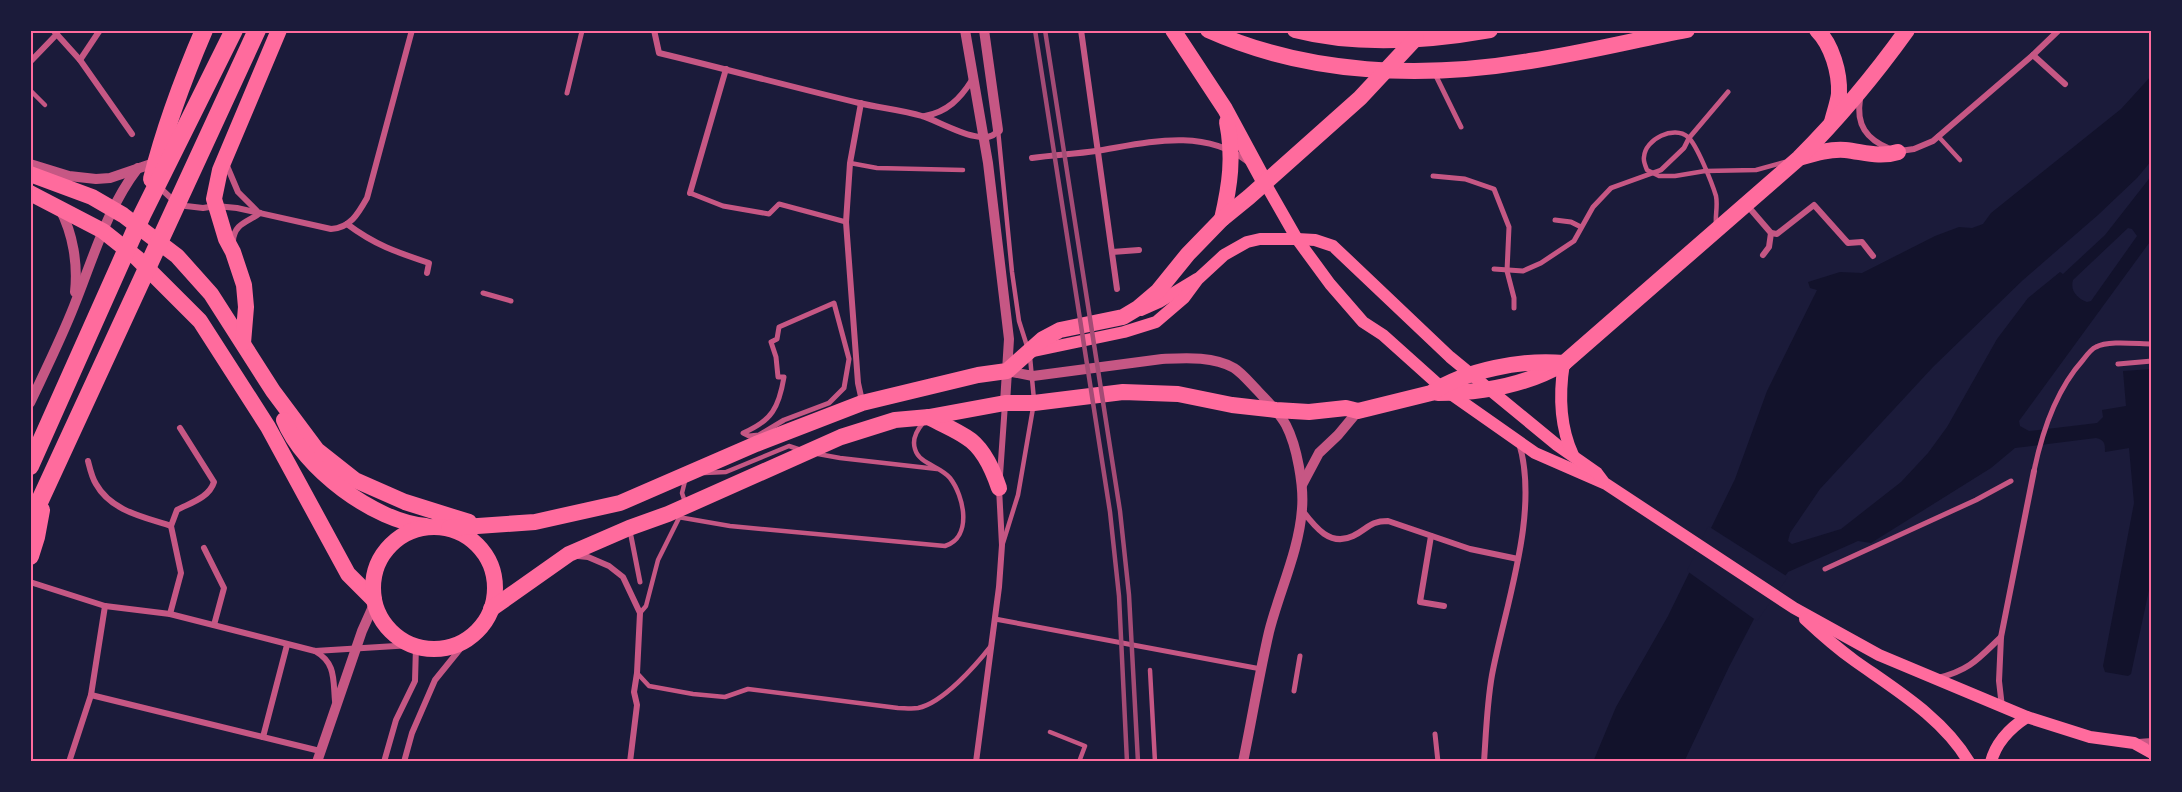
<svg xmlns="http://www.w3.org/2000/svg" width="2182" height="792" font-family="'IBM Plex Sans',sans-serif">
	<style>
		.water { fill: #12122b; fill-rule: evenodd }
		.pier { fill: #1b1b3a }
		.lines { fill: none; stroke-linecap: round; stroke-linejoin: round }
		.service { stroke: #c65784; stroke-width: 4.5 }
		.pedestrian { stroke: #c65784; stroke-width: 5 }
		.minor { stroke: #c65784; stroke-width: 6 }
		.tertiary { stroke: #c65784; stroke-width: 10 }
		.secondary { stroke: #ff6b9d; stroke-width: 12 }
		.trunk { stroke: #ff6b9d; stroke-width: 16 }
		.motorway { stroke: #ff6b9d; stroke-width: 18 }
		.rail { stroke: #a44b75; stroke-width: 4.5 }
		.neatline { fill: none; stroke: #ff6b9d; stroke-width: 2 }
	</style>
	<rect width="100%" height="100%" fill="#1b1b3a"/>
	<path class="water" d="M2152,75v85l-15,18 -39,37 -75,65 -90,87 -113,122 -30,44 -2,8 4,3 49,-15 60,-47 27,-29 19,-26 50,-88 31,-41 32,-26 3,2 42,-39 47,-60v64l-133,182 1,5 9,5 68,-8 6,-6 -1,-7 24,-4 -3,-35 29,-2v207l-21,98 -3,2 -23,-4 -2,-6 31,-163 -5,-55 -24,4c0,-8 0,-12 -9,-14l-81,10 -24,20 -120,75 -13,-2 -70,31 -34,47 -25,48 -45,95h-91l23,-55 52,-91 67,-137 32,-88 50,-101 -7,-2 -2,-6 32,-10 22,1 73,-37 24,-9 13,1 11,-4 8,-11 130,-104zM2128,228l4,1 5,7 -46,65 -4,1c-10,-4 -17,-11 -14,-22z"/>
	<polygon class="pier" points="1708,526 1788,577 1757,621 1687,571"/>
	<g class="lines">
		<g class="service">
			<polyline points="30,90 45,105"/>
			<polyline points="998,130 1012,272 1019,321 1027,346"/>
			<polyline points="1938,136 1960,160"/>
			<polyline points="850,163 877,168 963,170"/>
			<path d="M1716,225c-1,-10 2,-19 0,-29 -4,-13 -19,-51 -28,-59 -14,-12 -43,2 -44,20 -1,4 2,10 3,13l12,6h16l30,-5 51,-1 29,-8"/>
			<polyline points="1030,357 1034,400"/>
			<polyline points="818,454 840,458 937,469"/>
			<polyline points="704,473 726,472 789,446 801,450"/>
			<polyline points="685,481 682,493 685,502"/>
			<path d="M678,517l52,9 215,20c28,-9 19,-50 5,-68 -10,-12 -31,-14 -35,-29 -3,-9 2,-19 8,-26"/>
			<polyline points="1003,543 1018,495 1033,408"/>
			<polyline points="640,613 646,606 658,560 680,516"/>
			<polyline points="1150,670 1155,762"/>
			<path d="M637,673l12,13 44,8 32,3 23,-8 150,19c6,0 14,1 20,0 25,-5 58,-43 73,-62"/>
			<polyline points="1050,732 1085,746 1079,762"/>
		</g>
		<g class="pedestrian">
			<polyline points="1434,72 1461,127"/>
			<polyline points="567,93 582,31"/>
			<polyline points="1433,176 1465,179 1494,189 1509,227 1507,271 1514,298 1514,308"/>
			<polyline points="690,193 723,206 769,214 779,204 846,222"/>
			<polyline points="1555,220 1571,222 1581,227"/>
			<polyline points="1494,269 1523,271 1541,263 1574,241 1593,207 1611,188 1661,170 1684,148 1689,138 1728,92"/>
			<polyline points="483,293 511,301"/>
			<path d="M834,303l15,56 -5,29 -15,15 -45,17 -25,15 -10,1 -6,-3c29,-12 36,-26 41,-56h-6l-2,-20 -5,-15 6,-3 2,-12z"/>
			<polyline points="2118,364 2152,361"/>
			<path d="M2034,471c8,-39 22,-81 49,-111 3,-4 8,-11 13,-13 12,-7 42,-3 56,-3"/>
			<polyline points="631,536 640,582"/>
			<polyline points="1825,569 1976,500 2011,481"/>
			<polyline points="995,619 1261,669"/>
			<polyline points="1294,691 1300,656"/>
			<polyline points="1435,734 1438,762"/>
		</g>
		<g class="minor">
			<polyline points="53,30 80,60 132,134"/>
			<path d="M654,30l5,23c67,16 133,34 200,50 21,5 43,7 63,13 16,4 65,35 76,14"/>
			<polyline points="1081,30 1117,289"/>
			<polyline points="2033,55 2065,84"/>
			<polyline points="80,60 100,30"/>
			<polyline points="30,62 57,34"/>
			<path d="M1860,99c-4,26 6,40 30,50"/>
			<polyline points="861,103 850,163 846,222 858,383 862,401"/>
			<path d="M925,116c22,-4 35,-17 47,-36"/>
			<polyline points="1900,151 1914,149 1933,141 2033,55 2059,30"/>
			<path d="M1032,158c21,-3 43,-4 64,-7 50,-8 106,-24 151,10"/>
			<polyline points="227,166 238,192 257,211"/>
			<path d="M158,186l15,14 13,6 17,2 13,-2 21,2 94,21c19,-1 27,-15 36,-31l45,-168"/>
			<polyline points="690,193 726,69"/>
			<polyline points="1746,204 1771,233 1777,234 1814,205 1848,243 1862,242 1873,256"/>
			<path d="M347,224c28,21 49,28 82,39l-2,10"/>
			<path d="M233,241c1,-18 16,-19 27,-28"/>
			<polyline points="1112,252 1139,250"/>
			<polyline points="1763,255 1769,247 1771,233"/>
			<path d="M88,461c2,8 4,17 8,23 15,27 48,33 75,42"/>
			<polyline points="1000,475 1005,404"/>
			<path d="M1302,510c13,17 28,37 51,26 15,-7 16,-15 35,-15l82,28 48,10"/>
			<polyline points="1431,536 1420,602 1444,606"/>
			<polyline points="204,548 224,588 214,625"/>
			<polyline points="578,556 588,557 609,566 623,577 640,613 637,673 634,692 637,705 630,762"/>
			<polyline points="30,582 105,606 170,614 315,651 412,645"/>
			<path d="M170,614l11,-41 -10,-47 6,-16c13,-7 32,-12 37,-28l-34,-54"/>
			<path d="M315,651c21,12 18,28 20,50"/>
			<path d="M1938,678c32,-8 40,-19 63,-41"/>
			<polyline points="91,695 320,751"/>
			<polyline points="2002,707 1999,681 2001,637 2034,471"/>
			<polyline points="263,737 287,645"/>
			<polyline points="2138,742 2152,741"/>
			<polyline points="69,762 91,695 105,606"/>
			<polyline points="384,762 396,720 415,681 416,646"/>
			<polyline points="404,762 412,733 435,680 469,638"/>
			<polyline points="976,762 999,587 1002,545 999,488"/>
			<path d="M1484,762c2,-29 3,-59 8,-87 13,-69 48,-163 27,-232"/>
		</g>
		<g class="tertiary">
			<polyline points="965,30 988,163 1009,339 1005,403"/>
			<polyline points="984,30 998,130"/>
			<polyline points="30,164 69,176 96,179 110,178 160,161"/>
			<path d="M60,209c13,25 18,55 15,83"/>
			<path d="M1007,371l26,5 129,-17c23,-1 51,-3 72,9 8,5 16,15 23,22 10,11 22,22 29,35 11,21 18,61 16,84 -3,42 -23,83 -33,123 -10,43 -17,87 -26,130"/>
			<path d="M30,403c15,-32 31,-64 44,-97 19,-47 33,-98 64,-138"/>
			<polyline points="1302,485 1319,453 1338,435 1358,411"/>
			<polyline points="317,762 362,631 375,602"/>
		</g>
		<g class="secondary">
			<polyline points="1265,183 1297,239 1330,284 1363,322 1383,335 1441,387 1535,453 1606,484 1794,608 1879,655 2027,717 2090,737 2134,743 2152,753"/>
			<polyline points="1141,310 1159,302 1197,279"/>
			<polyline points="1029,352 1124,332 1156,322 1184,298 1198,279 1224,255 1247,242 1260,239 1297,239 1315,240 1333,246 1450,357 1557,445 1597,473 1603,481"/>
			<path d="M1564,363c-5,31 -4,64 9,92"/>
			<path d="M1805,619c16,15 32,29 50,42 41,29 88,57 114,101"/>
			<path d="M1991,762c5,-20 19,-34 36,-45"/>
		</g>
		<g class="trunk">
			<polyline points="1173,30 1225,109 1265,183"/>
			<path d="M1208,30c100,45 215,49 322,31 53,-8 105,-21 157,-31"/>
			<path d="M1295,30c62,16 133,11 195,0"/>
			<path d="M1817,30c15,15 23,43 22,64 -1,9 -5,19 -7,28"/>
			<path d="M1802,157c14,-4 28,-8 43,-7 19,2 34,8 53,2"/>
			<polyline points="30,174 92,197 123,215 177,256 211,294 273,391 317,450 355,480 405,502 469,522"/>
			<polyline points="30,193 103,231 137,258 200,321 268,427 348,574 374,600"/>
			<path d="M1222,219c8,-34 12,-62 5,-97"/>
			<polyline points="243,343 246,307 244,285 233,252 226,239 214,199 220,170 279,30"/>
			<path d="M1438,393c43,0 89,-8 126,-30l235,-205c40,-40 75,-82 108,-128"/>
			<path d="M929,417c12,7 25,12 37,20 17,10 27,33 33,51"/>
			<path d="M284,420c19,48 91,102 142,106"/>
			<circle cx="434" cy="588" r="61"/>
			<polyline points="449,528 535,522 620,503 756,444 862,403 978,375 1007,371 1043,339 1060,330 1123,317 1138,308 1158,291 1188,254 1222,219 1249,197 1360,98 1416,38"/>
			<path d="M491,609l78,-55 60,-26 39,-14 173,-77 54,-17 34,-3 76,-14h29l89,-11 55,2 54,11 44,5 33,2 37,-4 12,3 73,-18c35,-23 92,-34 133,-30"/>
		</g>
		<g class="motorway">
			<path d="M152,179c13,-52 31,-100 52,-149"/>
			<polyline points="30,466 142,215 234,30"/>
			<polyline points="30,522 257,30"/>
			<polyline points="30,556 36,537 41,510"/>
		</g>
		<g class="rail">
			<polyline points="1035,30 1110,512 1119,596 1127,762"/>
			<polyline points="1045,30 1120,511 1129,595 1138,762"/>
		</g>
	</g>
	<rect width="2182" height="792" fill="none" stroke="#1b1b3a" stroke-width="63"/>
	<rect x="32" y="32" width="2118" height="728" class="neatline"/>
</svg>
